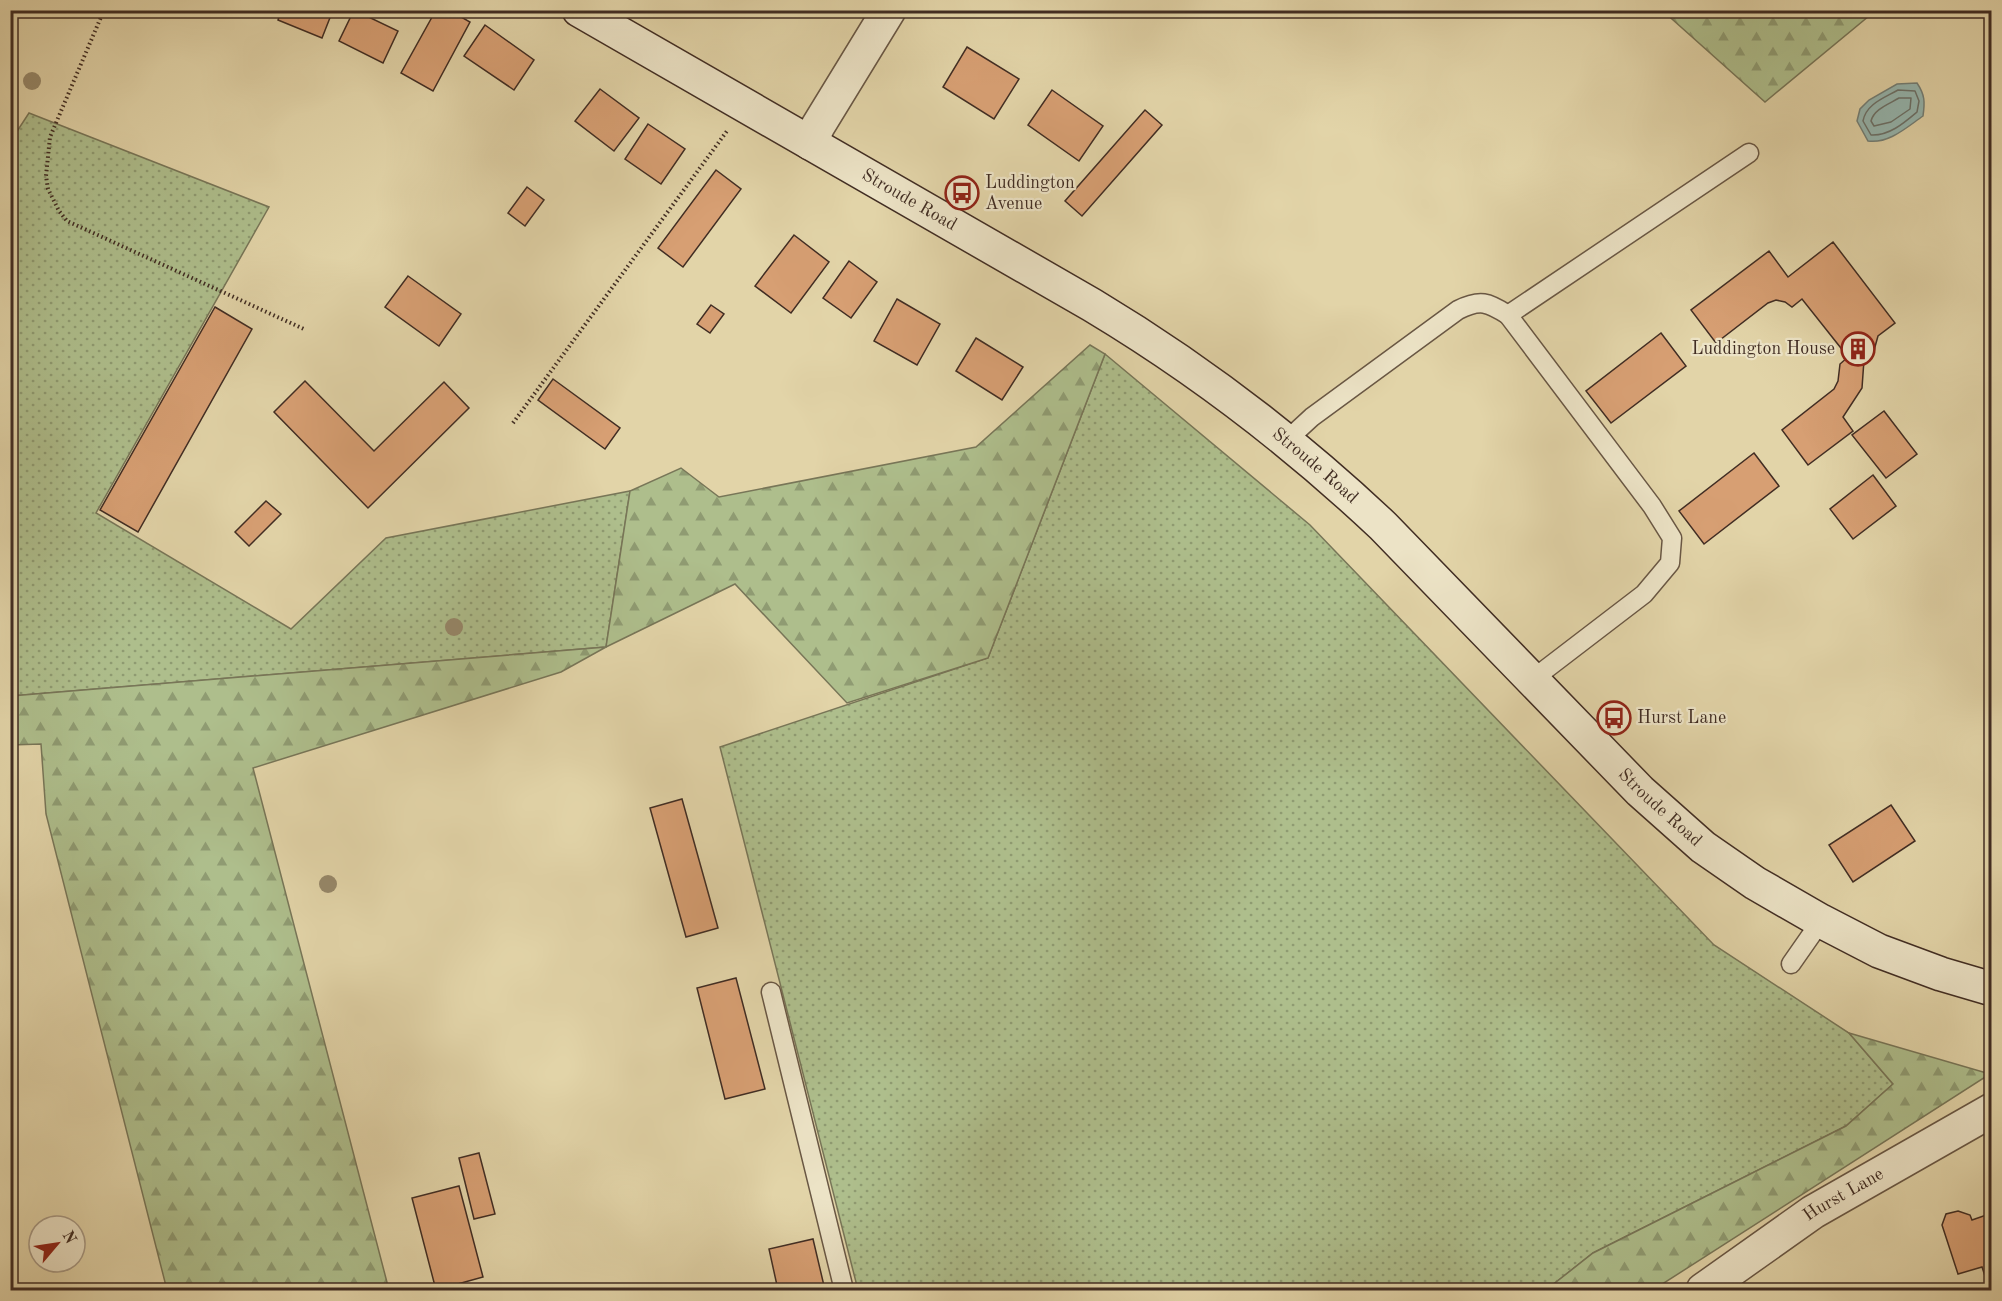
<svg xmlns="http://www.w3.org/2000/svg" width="2002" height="1301" font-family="'Old Standard TT',serif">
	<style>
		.grass { fill: url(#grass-dots); stroke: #787658; stroke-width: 1.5 }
		.forest { fill: url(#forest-firs); stroke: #787658; stroke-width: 1.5 }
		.water { fill: #96b7b0; stroke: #748078; stroke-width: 1.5 }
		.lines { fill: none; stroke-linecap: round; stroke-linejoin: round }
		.shore { stroke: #6c726a; stroke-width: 1.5 }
		.building { fill: #d79f73; stroke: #412d23; stroke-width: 1.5 }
		.lane-casing { stroke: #695744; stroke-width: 21 }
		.street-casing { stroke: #695744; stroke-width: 36 }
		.secondary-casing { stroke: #412d23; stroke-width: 36 }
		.path { stroke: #412d23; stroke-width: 4; stroke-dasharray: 1.5 3; stroke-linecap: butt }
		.lane { stroke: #ece3c6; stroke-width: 18 }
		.street { stroke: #ece3c6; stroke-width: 33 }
		.secondary { stroke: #ece3c6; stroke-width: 33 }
		.tree { fill: #96886a }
		.labels { text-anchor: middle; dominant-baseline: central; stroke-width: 4.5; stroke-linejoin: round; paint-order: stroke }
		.poi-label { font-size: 18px; fill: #412d23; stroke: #ece3c6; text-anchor: start }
		.street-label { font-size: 18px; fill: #412d23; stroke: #ece3c6 }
	</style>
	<defs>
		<pattern id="grass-dots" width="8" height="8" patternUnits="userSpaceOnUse" patternTransform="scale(1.5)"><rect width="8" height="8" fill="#aebe8c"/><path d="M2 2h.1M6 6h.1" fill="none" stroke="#8f9b72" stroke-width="1.8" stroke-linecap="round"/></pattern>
		<pattern id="forest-firs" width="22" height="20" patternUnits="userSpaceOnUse" patternTransform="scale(1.5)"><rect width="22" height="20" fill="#aebe8c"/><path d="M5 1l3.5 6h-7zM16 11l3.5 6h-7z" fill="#8f9b72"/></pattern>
	</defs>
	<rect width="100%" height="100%" fill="#e2d4a8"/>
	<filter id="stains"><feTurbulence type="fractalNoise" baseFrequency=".00333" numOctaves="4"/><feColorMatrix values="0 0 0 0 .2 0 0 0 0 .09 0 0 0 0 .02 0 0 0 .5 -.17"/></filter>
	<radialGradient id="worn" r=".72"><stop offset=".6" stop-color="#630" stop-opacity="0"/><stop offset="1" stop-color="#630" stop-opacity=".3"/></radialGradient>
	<g class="grass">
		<polygon points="29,113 269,207 96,513 291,629 386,538 630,491 606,647 11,696 10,142"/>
		<polygon points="1105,354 1310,525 1714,945 1849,1033 1893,1084 1846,1126 1593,1253 1546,1290 858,1290 720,747 988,658"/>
	</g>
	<g class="forest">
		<polygon points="1663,11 1875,11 1765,102"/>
		<polygon points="1090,345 1105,354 988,658 847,703 735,584 606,647 561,672 253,768 389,1290 167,1290 46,814 41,744 11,745 11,696 606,647 630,491 681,468 719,497 976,447"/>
		<polygon points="1849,1033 1990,1074 1653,1290 1546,1290 1593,1253 1846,1126 1893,1084"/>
	</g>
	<path class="water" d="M1917,83c8,12 8,19 6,33 -16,11 -34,28 -55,25l-11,-20 3,-12 9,-9 28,-16z"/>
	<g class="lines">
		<g class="shore">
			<path d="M1898,90l17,1 4,10 -2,11c-13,11 -28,24 -46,23l-8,-14c3,-17 21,-23 35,-31z"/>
			<path d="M1899,98h12l-1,11 -19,13 -17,4 -3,-5c3,-12 18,-17 28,-23z"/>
		</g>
	</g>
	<g class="building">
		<polygon points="281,10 333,10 322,38 278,20"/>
		<polygon points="354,10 398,31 383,63 339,41"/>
		<polygon points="436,10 449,10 470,22 433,91 401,73"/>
		<polygon points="485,25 534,60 514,90 464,56"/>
		<polygon points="967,47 1019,79 994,119 943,87"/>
		<polygon points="600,89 639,118 614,151 575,121"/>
		<polygon points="1052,90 1103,126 1079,161 1028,125"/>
		<polygon points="1145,110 1162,125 1082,216 1065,201"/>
		<polygon points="648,124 685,149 661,184 625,159"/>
		<polygon points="716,170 741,189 683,267 658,248"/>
		<polygon points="527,187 544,200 525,226 508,213"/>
		<polygon points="794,235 829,262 791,313 755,286"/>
		<polygon points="1833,242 1895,323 1878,336 1873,354 1864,360 1862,388 1843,417 1853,431 1808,465 1782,430 1834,389 1838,381 1840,364 1848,357 1802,299 1792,307 1785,302 1776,300 1768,303 1716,343 1691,310 1769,251 1788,277"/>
		<polygon points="849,261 877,282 851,318 823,298"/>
		<polygon points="408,276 461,314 439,346 385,307"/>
		<polygon points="897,299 940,324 917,365 874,341"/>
		<polygon points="711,305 724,314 710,333 697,324"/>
		<polygon points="215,307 252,329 138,532 100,510"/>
		<polygon points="1661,333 1686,366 1611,423 1586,391"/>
		<polygon points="976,338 1023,367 1002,400 956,371"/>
		<polygon points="553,379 620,428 605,449 538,400"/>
		<polygon points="305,381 374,451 444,382 469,408 368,508 274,412"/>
		<polygon points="1884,411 1917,454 1886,478 1852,435"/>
		<polygon points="1754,453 1779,486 1704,544 1679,511"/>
		<polygon points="1873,475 1896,506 1853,539 1830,509"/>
		<polygon points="266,501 281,514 249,546 235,532"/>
		<polygon points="682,799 718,928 686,937 650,808"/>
		<polygon points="1891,805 1915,841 1853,882 1829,845"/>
		<polygon points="736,978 765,1089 725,1099 697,988"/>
		<polygon points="479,1153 495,1214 474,1219 459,1158"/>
		<polygon points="459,1186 483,1277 436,1290 412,1198"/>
		<polygon points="1958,1211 1970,1215 1972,1220 1992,1213 1992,1277 1986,1279 1982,1267 1958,1274 1942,1225 1946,1214"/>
		<polygon points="813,1239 825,1290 778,1290 769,1249"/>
	</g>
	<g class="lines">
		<defs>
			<g id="lane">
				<path d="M1286,441l26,-24 146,-107c22,-11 30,-8 50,5"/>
				<polyline points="1533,679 1644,594 1670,563 1672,538 1652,506 1508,315 1749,153"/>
				<polyline points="1791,964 1821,921"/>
				<polyline points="771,992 844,1290"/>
			</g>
			<g id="street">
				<polyline points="810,143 818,126 889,10"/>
				<path id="s1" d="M1703,1290l110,-78 179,-102"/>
			</g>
			<g id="secondary">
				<path id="s2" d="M579,10l513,295c105,63 202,137 291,221l257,265 63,56 52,36 66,38 58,30 62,23 51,15"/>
			</g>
		</defs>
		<use href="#lane" class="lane-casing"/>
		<use href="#street" class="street-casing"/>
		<use href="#secondary" class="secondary-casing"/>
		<g class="path">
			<polyline points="104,10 50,137 46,176 48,189 59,211 67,221 306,330"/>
			<polyline points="513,423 727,131"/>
		</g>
		<use href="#lane" class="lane"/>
		<use href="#street" class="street"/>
		<use href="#secondary" class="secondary"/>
	</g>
	<g class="tree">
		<circle cx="32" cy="81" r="9"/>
		<circle cx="454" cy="627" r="9"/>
		<circle cx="328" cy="884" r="9"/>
	</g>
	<defs>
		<symbol id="bus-ring" viewBox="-11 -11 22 22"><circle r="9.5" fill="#ece3c6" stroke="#8f2418" stroke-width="1.5"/><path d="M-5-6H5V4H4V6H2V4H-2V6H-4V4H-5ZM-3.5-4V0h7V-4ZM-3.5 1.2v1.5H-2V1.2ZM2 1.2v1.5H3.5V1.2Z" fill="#8f2418"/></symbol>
		<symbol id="building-ring" viewBox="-11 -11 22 22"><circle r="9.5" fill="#ece3c6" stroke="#8f2418" stroke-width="1.5"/><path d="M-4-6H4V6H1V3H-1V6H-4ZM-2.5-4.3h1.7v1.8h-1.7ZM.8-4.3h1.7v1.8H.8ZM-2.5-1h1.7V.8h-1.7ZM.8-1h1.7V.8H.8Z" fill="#8f2418"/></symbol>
	</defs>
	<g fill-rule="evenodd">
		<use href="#bus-ring" x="943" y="174" width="38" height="38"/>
		<use href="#building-ring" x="1839" y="330" width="38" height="38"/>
		<use href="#bus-ring" x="1595" y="699" width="38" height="38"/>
	</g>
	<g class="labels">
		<g class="poi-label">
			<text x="985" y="183">Luddington<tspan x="985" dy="21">Avenue</tspan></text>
			<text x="1835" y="349" text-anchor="end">Luddington House</text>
			<text x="1637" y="718">Hurst Lane</text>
		</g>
		<g class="street-label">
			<text stroke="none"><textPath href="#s2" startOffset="381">Stroude Road</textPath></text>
			<text stroke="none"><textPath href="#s2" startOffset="867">Stroude Road</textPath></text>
			<text stroke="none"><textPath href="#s2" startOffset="1353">Stroude Road</textPath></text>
			<text stroke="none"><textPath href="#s1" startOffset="170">Hurst Lane</textPath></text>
		</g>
	</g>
	<rect width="2002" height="1301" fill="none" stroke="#e2d4a8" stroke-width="36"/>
	<rect x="12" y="12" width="1978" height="1277" fill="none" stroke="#412d23" stroke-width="3"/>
	<rect x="18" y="18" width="1966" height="1265" fill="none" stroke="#412d23" stroke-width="1.5"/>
	<g transform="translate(57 1244) rotate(61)"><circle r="28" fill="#ece3c6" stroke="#a89a85" stroke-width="1.5"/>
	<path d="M0-4.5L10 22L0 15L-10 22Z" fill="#8f2418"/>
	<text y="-9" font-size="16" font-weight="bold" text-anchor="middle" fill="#412d23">N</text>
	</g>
	<rect width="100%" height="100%" filter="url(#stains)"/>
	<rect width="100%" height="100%" fill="url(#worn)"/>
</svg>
